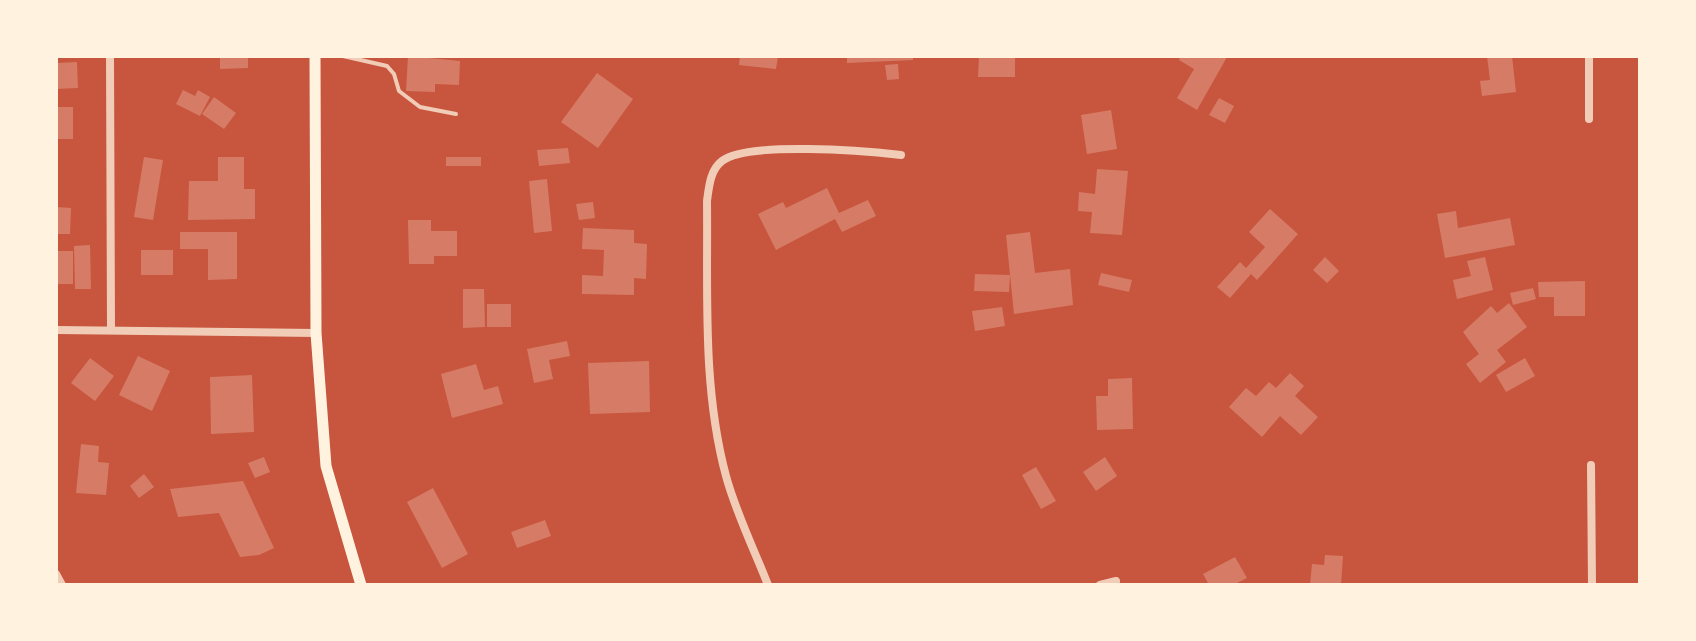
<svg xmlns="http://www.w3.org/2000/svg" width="1696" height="641" font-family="Overpass,sans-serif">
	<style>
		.building { fill: #d67c66 }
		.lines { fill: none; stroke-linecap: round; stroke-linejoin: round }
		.service { stroke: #f1ccb7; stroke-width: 4 }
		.minor { stroke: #f1ccb7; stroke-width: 8 }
		.secondary { stroke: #fff3e0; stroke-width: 11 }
	</style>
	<rect width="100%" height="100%" fill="#c8553d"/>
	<g class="building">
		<polygon points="220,56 248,56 248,68 220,69"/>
		<polygon points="408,56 460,61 459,85 435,84 435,92 406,91"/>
		<polygon points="740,56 778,56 776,69 739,65"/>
		<polygon points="847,56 913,56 913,60 847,63"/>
		<polygon points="979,56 1015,56 1015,77 978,77"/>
		<polygon points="1181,56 1227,57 1197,110 1177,98 1194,69 1179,60"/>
		<polygon points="1487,56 1512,56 1516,92 1482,96 1480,81 1490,80"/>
		<polygon points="77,62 78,88 56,89 56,63"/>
		<polygon points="898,64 899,79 887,80 885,65"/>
		<polygon points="597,73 633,99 598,148 561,122"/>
		<polygon points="183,90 195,96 198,90 210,97 200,116 176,104"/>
		<polygon points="214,97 236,113 224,129 202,114"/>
		<polygon points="1219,98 1234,106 1225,123 1209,115"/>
		<rect x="56" y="107" width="17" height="32"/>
		<polygon points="1111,110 1117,149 1087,154 1081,115"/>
		<polygon points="568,148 570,163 539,166 537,150"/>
		<polygon points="144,157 163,160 153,220 134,217"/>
		<polygon points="218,157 244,157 244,189 255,189 255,219 188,220 189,181 218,181"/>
		<rect x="446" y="157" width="35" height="9"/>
		<polygon points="1097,169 1128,171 1122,235 1090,233 1092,212 1078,211 1079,192 1095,194"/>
		<polygon points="547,179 552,231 534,233 529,181"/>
		<polygon points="827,188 839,213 868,200 876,216 842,232 835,219 776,250 758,214 783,202 786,208"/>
		<polygon points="593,202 595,218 579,220 576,204"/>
		<polygon points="56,207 71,208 70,234 56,234"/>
		<polygon points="1270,209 1298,234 1257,280 1251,274 1230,298 1217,287 1240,262 1246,268 1265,247 1249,232"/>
		<polygon points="1456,211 1458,228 1510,218 1515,245 1445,258 1437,214"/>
		<polygon points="408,220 431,220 431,231 457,231 457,256 434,256 434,264 409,264"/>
		<polygon points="583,228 634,230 634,243 647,244 646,279 634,278 634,295 582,294 582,275 603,276 604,250 582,249"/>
		<polygon points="180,232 237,232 237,279 208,280 208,249 180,249"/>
		<polygon points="1030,232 1035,273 1070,269 1073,305 1014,314 1006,235"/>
		<polygon points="90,245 91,289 75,289 74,246"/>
		<rect x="141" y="250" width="32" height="25"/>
		<rect x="56" y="251" width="17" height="33"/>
		<polygon points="1325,257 1339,271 1327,283 1313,270"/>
		<polygon points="1485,257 1493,290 1457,299 1453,280 1471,276 1467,261"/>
		<polygon points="1101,273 1132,280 1129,292 1098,285"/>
		<polygon points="975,274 1010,275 1009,292 974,291"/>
		<polygon points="1585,281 1585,316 1554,316 1554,297 1539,297 1538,282"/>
		<polygon points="1533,288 1536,299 1513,305 1510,293"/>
		<polygon points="463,289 484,289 485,327 463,328"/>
		<polygon points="1509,303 1527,327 1497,350 1506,362 1480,383 1466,364 1479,354 1463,332 1491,306 1497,313"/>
		<rect x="487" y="304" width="24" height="23"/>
		<polygon points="1002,307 1005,326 975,331 972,311"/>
		<polygon points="567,341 570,356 549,360 553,379 534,383 527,349"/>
		<polygon points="138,356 170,371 152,411 119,395"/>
		<polygon points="90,358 114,376 95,401 71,383"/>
		<polygon points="1525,358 1535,376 1506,392 1496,375"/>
		<polygon points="649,361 650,412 590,414 588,363"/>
		<polygon points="476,364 484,390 498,386 503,404 452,418 441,374"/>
		<polygon points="1290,373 1304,386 1295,396 1318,417 1301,435 1280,416 1262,437 1229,407 1246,388 1256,396 1269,382 1276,388"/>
		<polygon points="252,375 254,432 211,434 210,377"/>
		<polygon points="1132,378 1133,429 1097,430 1096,396 1108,396 1108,379"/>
		<polygon points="81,444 99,446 98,462 109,463 106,495 76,493"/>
		<polygon points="264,457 270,472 255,478 248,463"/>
		<polygon points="1105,457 1117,476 1096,491 1083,472"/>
		<polygon points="1036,467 1056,501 1041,509 1022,475"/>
		<polygon points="144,474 154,487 139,498 130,486"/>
		<polygon points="243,481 274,548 259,555 240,557 219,513 178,517 170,489"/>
		<polygon points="433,488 468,554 442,568 407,502"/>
		<polygon points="545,520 551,536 517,548 511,532"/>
		<polygon points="1325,555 1343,556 1341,585 1310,585 1312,564 1324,565"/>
		<polygon points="1235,557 1247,578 1233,585 1209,585 1203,574"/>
	</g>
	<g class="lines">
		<polyline class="service" points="343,56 387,66 394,74 399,91 420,107 456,114"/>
		<g class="minor">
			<polyline points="110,56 111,328"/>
			<polyline points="1589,56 1589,119"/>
			<polyline points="56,330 316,333"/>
			<polyline points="1591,465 1592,585"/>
			<polyline points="56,574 62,585"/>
			<path d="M768,585c-14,-36 -32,-72 -42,-109 -24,-89 -18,-184 -19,-275 2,-14 3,-31 15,-40 26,-20 144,-10 179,-6"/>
			<polyline points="1100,585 1116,581"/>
		</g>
		<polyline class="secondary" points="315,56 316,333 326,466 361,585"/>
	</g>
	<rect width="1696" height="641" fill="none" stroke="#fff3e0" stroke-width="116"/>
</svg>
